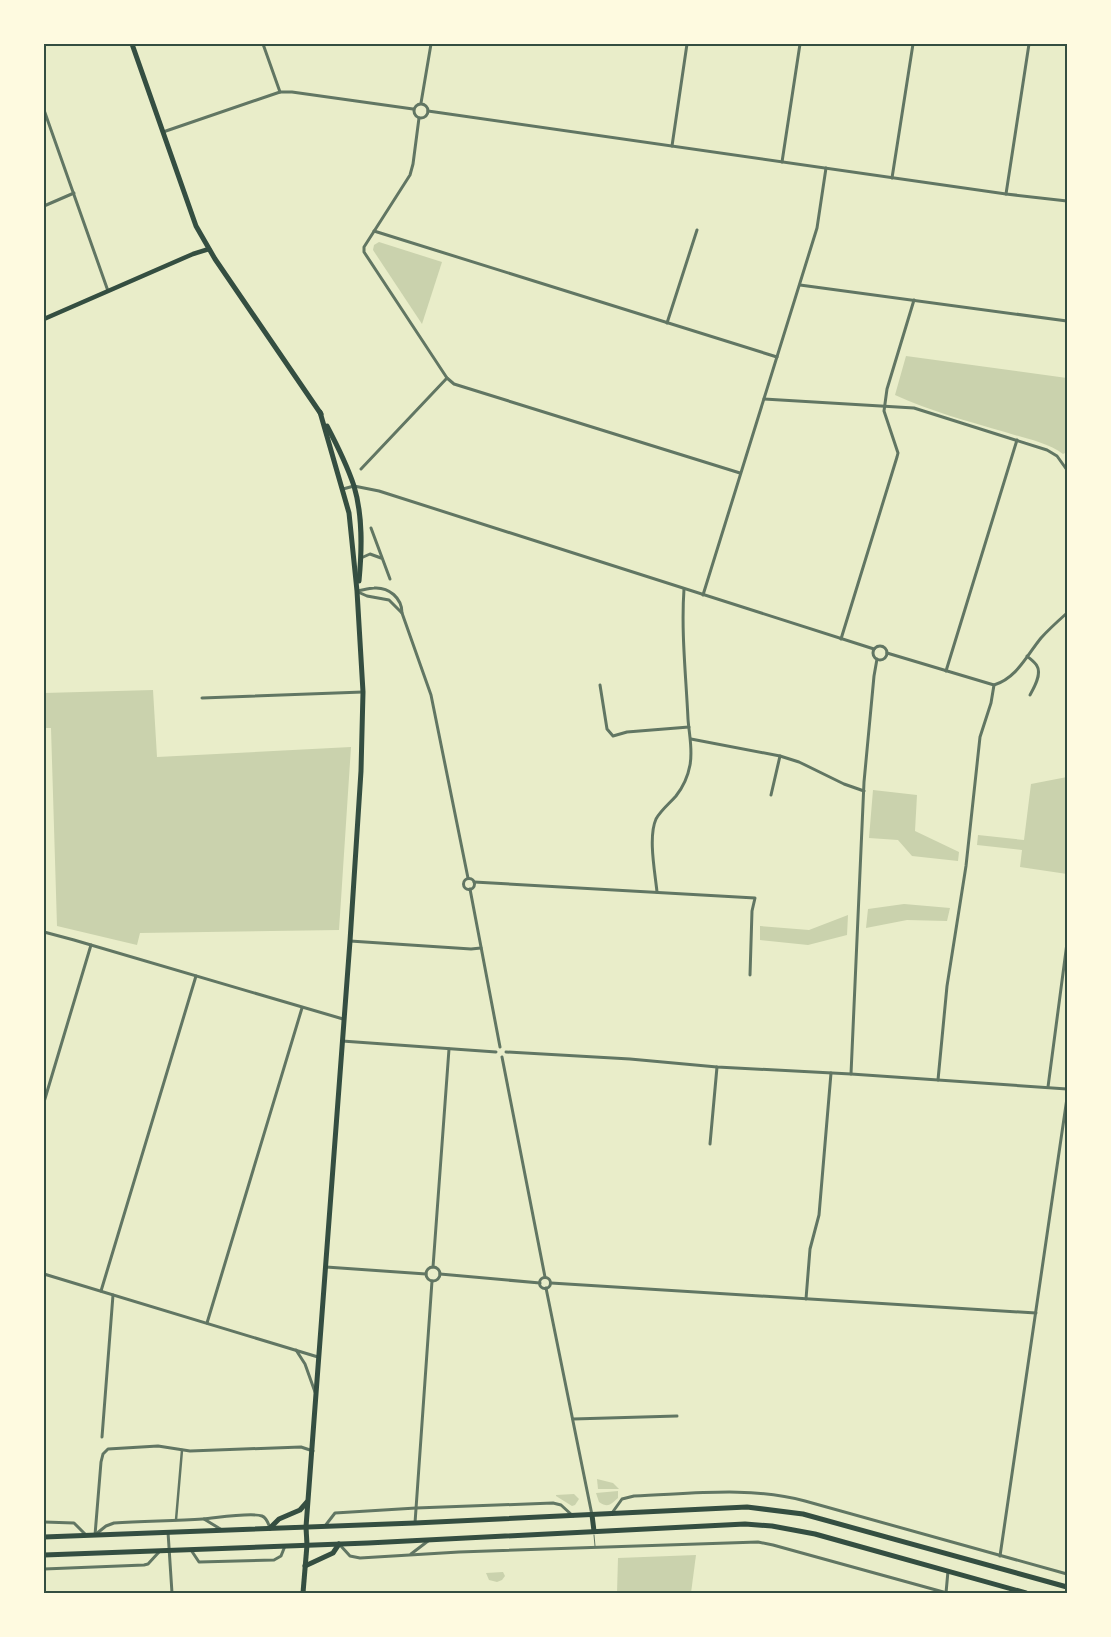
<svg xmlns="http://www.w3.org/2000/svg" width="1111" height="1637" font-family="Lora,serif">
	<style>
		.green { fill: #cad2ad }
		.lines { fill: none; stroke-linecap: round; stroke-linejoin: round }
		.service { stroke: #617663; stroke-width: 1 }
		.pedestrian { stroke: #617663; stroke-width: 2.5 }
		.minor { stroke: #617663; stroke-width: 3 }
		.secondary { stroke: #344e41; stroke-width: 4.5 }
		.primary { stroke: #344e41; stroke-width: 5 }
		.trunk { stroke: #344e41; stroke-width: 5 }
		.neatline { fill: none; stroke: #344e41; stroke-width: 2 }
	</style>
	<rect width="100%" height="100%" fill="#e9edc9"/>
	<g class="green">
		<polygon points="379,242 442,262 422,324 373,250 374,245"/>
		<path d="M906,356l161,22v74l-4,2c-16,-12 -40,-16 -58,-22 -38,-11 -75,-21 -110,-37z"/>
		<polygon points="153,690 157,757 351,747 339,930 140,933 137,945 57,926 51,728 44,728 44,693"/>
		<polygon points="1067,777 1067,874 1020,867 1022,850 977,845 978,835 1024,840 1031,784"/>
		<polygon points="873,790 917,795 915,831 959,852 958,861 912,856 898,840 869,838"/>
		<polygon points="904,904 950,908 947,921 907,920 866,928 868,909"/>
		<polygon points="848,915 847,935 808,945 760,940 760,926 809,930"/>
		<polygon points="597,1479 613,1483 619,1489 598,1489"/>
		<path d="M618,1491v7c-8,7 -10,10 -19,4l-3,-9z"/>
		<polygon points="574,1494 579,1499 575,1505 572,1506 556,1496 556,1495"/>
		<polygon points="696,1555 691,1593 617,1593 618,1558"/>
		<polygon points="503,1572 505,1576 502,1580 497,1582 489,1580 486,1573"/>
	</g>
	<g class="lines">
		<polyline class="service" points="594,1535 595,1546"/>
		<polyline class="pedestrian" points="176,1520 182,1450"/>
		<g class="minor">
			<polyline points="263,44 280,92"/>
			<polyline points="421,103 431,44"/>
			<circle cx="421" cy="111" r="7"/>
			<polyline points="44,110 108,291"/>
			<polyline points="428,111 1006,194 1067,201"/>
			<polyline points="163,132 280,92 292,92 413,109"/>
			<polyline points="672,146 687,44"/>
			<polyline points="782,162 800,44"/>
			<polyline points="892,178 913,44"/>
			<polyline points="1006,194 1029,44"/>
			<polyline points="44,206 74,193"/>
			<polyline points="374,231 777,357"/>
			<polyline points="800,285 1067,321"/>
			<polyline points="667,323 697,230"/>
			<polyline points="447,378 454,384 740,473"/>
			<polyline points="764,399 914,408 1047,450 1057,456 1067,470"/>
			<polyline points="361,469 447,378 364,252 364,247 410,175 413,164 419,118"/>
			<polyline points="343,489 354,486 379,491 874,649"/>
			<polyline points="371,528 390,579"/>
			<polyline points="361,558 370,554 381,558"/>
			<path d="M357,591c6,-1 12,-3 17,-3 15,-1 28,10 28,25l29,82 37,183"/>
			<polyline points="358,592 367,596 389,600 402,613"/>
			<polyline points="703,595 817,228 826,168"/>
			<polyline points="841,639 897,457 898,453 884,411 887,389 914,300"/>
			<circle cx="880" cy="653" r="7"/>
			<path d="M887,653l107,32c23,-7 33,-30 47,-47 8,-9 17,-17 26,-25"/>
			<path d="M1027,656c3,3 8,6 10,10 5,8 -3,22 -7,29"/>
			<polyline points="946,671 1017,440"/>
			<polyline points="600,685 607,729 613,736 627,732 689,727"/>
			<polyline points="202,698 363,692"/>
			<polyline points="691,739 780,756 799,762 844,784 864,791"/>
			<polyline points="771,795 780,756"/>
			<circle cx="469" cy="884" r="5.5"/>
			<polyline points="474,882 755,898 752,911 750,975"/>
			<polyline points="470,889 500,1047"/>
			<path d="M657,892c-2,-20 -9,-55 -1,-73 5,-9 13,-15 20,-23 7,-9 12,-20 14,-31 3,-16 -1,-31 -2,-46 -2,-43 -7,-87 -4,-130"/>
			<polyline points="44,932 74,940 343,1019"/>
			<polyline points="350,941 471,949 481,948"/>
			<polyline points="342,1041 496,1052"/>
			<polyline points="506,1052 630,1059 717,1067 851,1074 1067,1089"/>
			<polyline points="502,1057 545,1277"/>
			<polyline points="851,1074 864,782 874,676 877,659"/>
			<polyline points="938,1080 947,986 966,866 980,737 991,703 994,685"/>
			<polyline points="1048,1087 1067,943"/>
			<polyline points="44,1102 91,945"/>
			<polyline points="710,1144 717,1067"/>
			<circle cx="433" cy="1274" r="7"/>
			<polyline points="326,1267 426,1274"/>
			<polyline points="433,1267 449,1049"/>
			<polyline points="44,1274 318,1357"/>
			<polyline points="440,1274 540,1283"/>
			<circle cx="545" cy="1283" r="5.5"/>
			<polyline points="551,1283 1036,1313"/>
			<polyline points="546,1288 592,1515"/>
			<polyline points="101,1291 196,976"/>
			<polyline points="806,1299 810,1249 819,1215 831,1073"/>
			<polyline points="207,1323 302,1008"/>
			<polyline points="296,1350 305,1364 315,1392"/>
			<polyline points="573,1419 677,1416"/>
			<polyline points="102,1437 113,1295"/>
			<path d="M612,1513l10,-14 12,-3c57,-2 115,-10 171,5l262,73"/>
			<polyline points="204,1519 222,1530"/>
			<polyline points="44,1522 74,1523 86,1535"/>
			<polyline points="415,1523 432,1281"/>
			<polyline points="325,1526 335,1513 416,1508 553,1503 561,1505 573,1516"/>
			<polyline points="168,1532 172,1593"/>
			<path d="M96,1534l10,-8 8,-3c29,-2 59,-2 89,-4 13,-1 48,-7 59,-3 5,2 6,7 8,12"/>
			<polyline points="95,1535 101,1462 103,1454 108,1449 158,1446 190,1451 301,1447 313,1451"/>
			<polyline points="340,1545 350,1556 360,1558 459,1552 758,1542 773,1545 947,1593"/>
			<polyline points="191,1550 199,1562 274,1560 281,1556 285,1546"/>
			<polyline points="411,1554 428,1541"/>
			<polyline points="1000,1556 1067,1098"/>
			<polyline points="44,1569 144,1565 148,1564 159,1552"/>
			<polyline points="946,1593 948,1571"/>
		</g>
		<polyline class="secondary" points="44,319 193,254 209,249"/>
		<g class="primary">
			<polyline points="132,44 196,226 215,259 321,414"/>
			<path d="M327,426c10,19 20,39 27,60 9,30 8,63 5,95"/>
			<polyline points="306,1527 350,941 361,771 363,692 357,591 349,513 320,412"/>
			<polyline points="270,1528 279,1519 300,1510 307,1502"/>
			<polyline points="305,1566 333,1553 339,1544"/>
			<polyline points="303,1593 307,1545"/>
		</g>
		<g class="trunk">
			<polyline points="592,1515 594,1531"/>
			<polyline points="306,1527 307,1545"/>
			<polyline points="44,1537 415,1523 747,1507 803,1514 1067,1587"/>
			<polyline points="44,1555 368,1543 745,1524 772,1526 815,1534 1026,1593"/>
		</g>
	</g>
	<rect width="1111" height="1637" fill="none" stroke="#fefae0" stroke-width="90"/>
	<rect x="45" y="45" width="1021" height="1547" class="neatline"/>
</svg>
